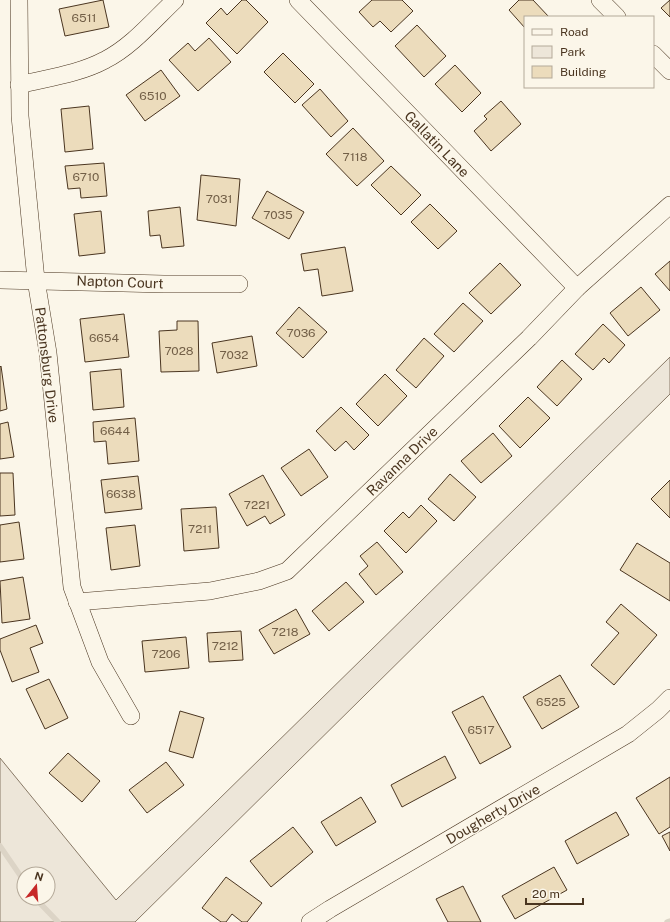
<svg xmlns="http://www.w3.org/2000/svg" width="670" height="922" font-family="'Public Sans',sans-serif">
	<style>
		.green { fill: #ede6d9; stroke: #887966; fill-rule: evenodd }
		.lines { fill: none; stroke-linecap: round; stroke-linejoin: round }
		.stream { stroke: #dcd4c6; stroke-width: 5.5 }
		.building { fill: #ecdcbc; stroke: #4a3520 }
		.street-casing { stroke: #4a3520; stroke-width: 18 }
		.street { stroke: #fbf6e9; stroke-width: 17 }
		.labels { text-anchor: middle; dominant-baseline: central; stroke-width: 3; stroke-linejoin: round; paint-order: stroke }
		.number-label { font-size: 12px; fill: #725f47 }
		.street-label { font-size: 14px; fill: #4a3520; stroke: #fbf6e9 }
	</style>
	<rect width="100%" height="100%" fill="#fbf6e9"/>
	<path class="green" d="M670,357v37l-535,528h-135v-164l116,142zM24,874h24v24h-24z"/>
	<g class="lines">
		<g class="stream">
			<polyline points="0,846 24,881"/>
			<polyline points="35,898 58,922"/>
			<polyline points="667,922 670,921"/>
		</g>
	</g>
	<g class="building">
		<polygon points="103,0 109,27 65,36 59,9"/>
		<polygon points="242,0 246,0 268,22 237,54 206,23 221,8 227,15"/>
		<polygon points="372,0 402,0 413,11 391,32 380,21 373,27 359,12"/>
		<polygon points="519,0 533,0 549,17 525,17 525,28 509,10"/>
		<polygon points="670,0 670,17 661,8"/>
		<polygon points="417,25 446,56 424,77 395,46"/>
		<polygon points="209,38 231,62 198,91 169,60 188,43 195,51"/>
		<polygon points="283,53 314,84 295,103 264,72"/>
		<polygon points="455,65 481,93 462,112 435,84"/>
		<polygon points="161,70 180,96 145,121 126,95"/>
		<polygon points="320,89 348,121 331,137 302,105"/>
		<polygon points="501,101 521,124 491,151 474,131 487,119 484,116"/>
		<polygon points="89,106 93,149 65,152 61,109"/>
		<polygon points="353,128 384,161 357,186 326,154"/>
		<polygon points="104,163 107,196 81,198 80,188 68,189 65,166"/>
		<polygon points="391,166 421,195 401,215 371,185"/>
		<polygon points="201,175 240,179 236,226 197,220"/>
		<polygon points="267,191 304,212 289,239 252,218"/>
		<polygon points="430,204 457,231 438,249 411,222"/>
		<polygon points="180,207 184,246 162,248 160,235 150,236 148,211"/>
		<polygon points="101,211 105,253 79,256 74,214"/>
		<polygon points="345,247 353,291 322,296 318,269 304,271 301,254"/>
		<polygon points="670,261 670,291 655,274"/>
		<polygon points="500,263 521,285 491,314 469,293"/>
		<polygon points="641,287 660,310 628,336 610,313"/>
		<polygon points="463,303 483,321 454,352 434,334"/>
		<polygon points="299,307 327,332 303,358 276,333"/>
		<polygon points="124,314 129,357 85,362 80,319"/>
		<polygon points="177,321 198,321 199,371 161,372 159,331 177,330"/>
		<polygon points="603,324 625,345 609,363 604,358 593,370 575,354"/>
		<polygon points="252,336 257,366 217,373 212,343"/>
		<polygon points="424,338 444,356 416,388 396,370"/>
		<polygon points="562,360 582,379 557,406 537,387"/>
		<polygon points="1,366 7,409 0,411 0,367"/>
		<polygon points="121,369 124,407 93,410 90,372"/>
		<polygon points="385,374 407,396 378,426 356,404"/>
		<polygon points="528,397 550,418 520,448 499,426"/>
		<polygon points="341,407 369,435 354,450 346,441 335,451 316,431"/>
		<polygon points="135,418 139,461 108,464 106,441 94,442 93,422"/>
		<polygon points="8,422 14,457 0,459 0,424"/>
		<polygon points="493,433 512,456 481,483 461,461"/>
		<polygon points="309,449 328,477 301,496 281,468"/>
		<polygon points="0,473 13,473 15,515 0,516"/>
		<polygon points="450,474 476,497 454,521 428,499"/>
		<polygon points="263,475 285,515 270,524 265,516 247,526 229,494"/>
		<polygon points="138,476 142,509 105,513 101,480"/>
		<polygon points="670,480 670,518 651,499"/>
		<polygon points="421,505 437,521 406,553 384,531 403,512 409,518"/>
		<polygon points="216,507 219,548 184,551 181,509"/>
		<polygon points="19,522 24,559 0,562 0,525"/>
		<polygon points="135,525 140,566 111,570 106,528"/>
		<polygon points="377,542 403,572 376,595 359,574 368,566 360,556"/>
		<polygon points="637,543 670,563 670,601 620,570"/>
		<polygon points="23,577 30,619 2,623 0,581"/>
		<polygon points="346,582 364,602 329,631 312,611"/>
		<polygon points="621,604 657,635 614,685 591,665 619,633 606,622"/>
		<polygon points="296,609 310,634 274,654 259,630"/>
		<polygon points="36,625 43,643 30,648 39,672 12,682 0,650 0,639"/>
		<polygon points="241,631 243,660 209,662 207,633"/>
		<polygon points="186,637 189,668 145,672 142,641"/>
		<polygon points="560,675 579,707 542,729 523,697"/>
		<polygon points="49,679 68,718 45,729 26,689"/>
		<polygon points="483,696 511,747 480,764 452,712"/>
		<polygon points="180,711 204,718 193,758 169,751"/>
		<polygon points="68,753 100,781 82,802 49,773"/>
		<polygon points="445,756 456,778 402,807 391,785"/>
		<polygon points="166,762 184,785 147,813 129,790"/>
		<polygon points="670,777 670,827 659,834 636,798"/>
		<polygon points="361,797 376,822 336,846 321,822"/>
		<polygon points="616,812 629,835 577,864 565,841"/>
		<polygon points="293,827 313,852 271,887 250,861"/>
		<polygon points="670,832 670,851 662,836"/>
		<polygon points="554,867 567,890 515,919 502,896"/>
		<polygon points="226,877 262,903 247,922 242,922 232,914 226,922 221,922 202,908"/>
		<polygon points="463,886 481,922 448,922 436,899"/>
	</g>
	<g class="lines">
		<defs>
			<g id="street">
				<polyline points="19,0 20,116 36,280 48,353 72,587 100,662 131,716"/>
				<polyline points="298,0 577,288"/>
				<polyline points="600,0 617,17"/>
				<polyline points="653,54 670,71"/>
				<path d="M19,85c28,-7 60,-11 86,-25 26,-13 48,-39 70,-60"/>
				<polyline points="0,280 164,284 239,284"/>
				<polyline points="77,602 210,591 259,581 287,571 529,338 577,288 670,205"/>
				<polyline points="310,922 330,909 628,734 658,710 670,698"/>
			</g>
		</defs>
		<use href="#street" class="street-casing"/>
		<use href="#street" class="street"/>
	</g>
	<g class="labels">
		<g class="number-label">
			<text x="84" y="18">6511</text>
			<text x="153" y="96">6510</text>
			<text x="355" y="157">7118</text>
			<text x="86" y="177">6710</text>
			<text x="219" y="199">7031</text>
			<text x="278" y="215">7035</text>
			<text x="301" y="333">7036</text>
			<text x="104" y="338">6654</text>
			<text x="179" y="351">7028</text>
			<text x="234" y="355">7032</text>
			<text x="115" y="431">6644</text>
			<text x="121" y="494">6638</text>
			<text x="257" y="505">7221</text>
			<text x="200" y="529">7211</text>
			<text x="285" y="632">7218</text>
			<text x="225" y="646">7212</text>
			<text x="166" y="654">7206</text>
			<text x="551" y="702">6525</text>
			<text x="481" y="730">6517</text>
		</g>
		<g class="street-label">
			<text transform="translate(437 144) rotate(46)">Gallatin Lane</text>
			<text transform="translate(120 282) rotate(2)">Napton Court</text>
			<text transform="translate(47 365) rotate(83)">Pattonsburg Drive</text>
			<text transform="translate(402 461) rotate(-44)">Ravanna Drive</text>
			<text transform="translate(493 814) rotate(-30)">Dougherty Drive</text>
		</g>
	</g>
	<rect x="524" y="16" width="130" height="72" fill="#fbf6e9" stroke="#b4a999"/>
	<rect x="532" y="29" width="20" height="6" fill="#fbf6e9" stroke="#b4a999"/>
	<text x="560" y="36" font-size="12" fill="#4a3520">Road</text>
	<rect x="532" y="46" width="20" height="12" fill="#ede6d9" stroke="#b4a999"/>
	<text x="560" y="56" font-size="12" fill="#4a3520">Park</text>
	<rect x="532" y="66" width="20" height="12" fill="#ecdcbc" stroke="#b4a999"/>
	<text x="560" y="76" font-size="12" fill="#4a3520">Building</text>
	<g transform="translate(36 886) rotate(17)"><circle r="19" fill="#fbf6e9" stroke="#b4a999"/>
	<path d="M0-3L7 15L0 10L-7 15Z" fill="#c62828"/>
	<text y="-6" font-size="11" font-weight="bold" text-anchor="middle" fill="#4a3520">N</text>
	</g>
	<path d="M526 898v6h57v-6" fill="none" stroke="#4a3520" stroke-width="2"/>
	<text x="532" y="898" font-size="12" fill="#4a3520" stroke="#fbf6e9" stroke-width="3" paint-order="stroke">20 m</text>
</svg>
